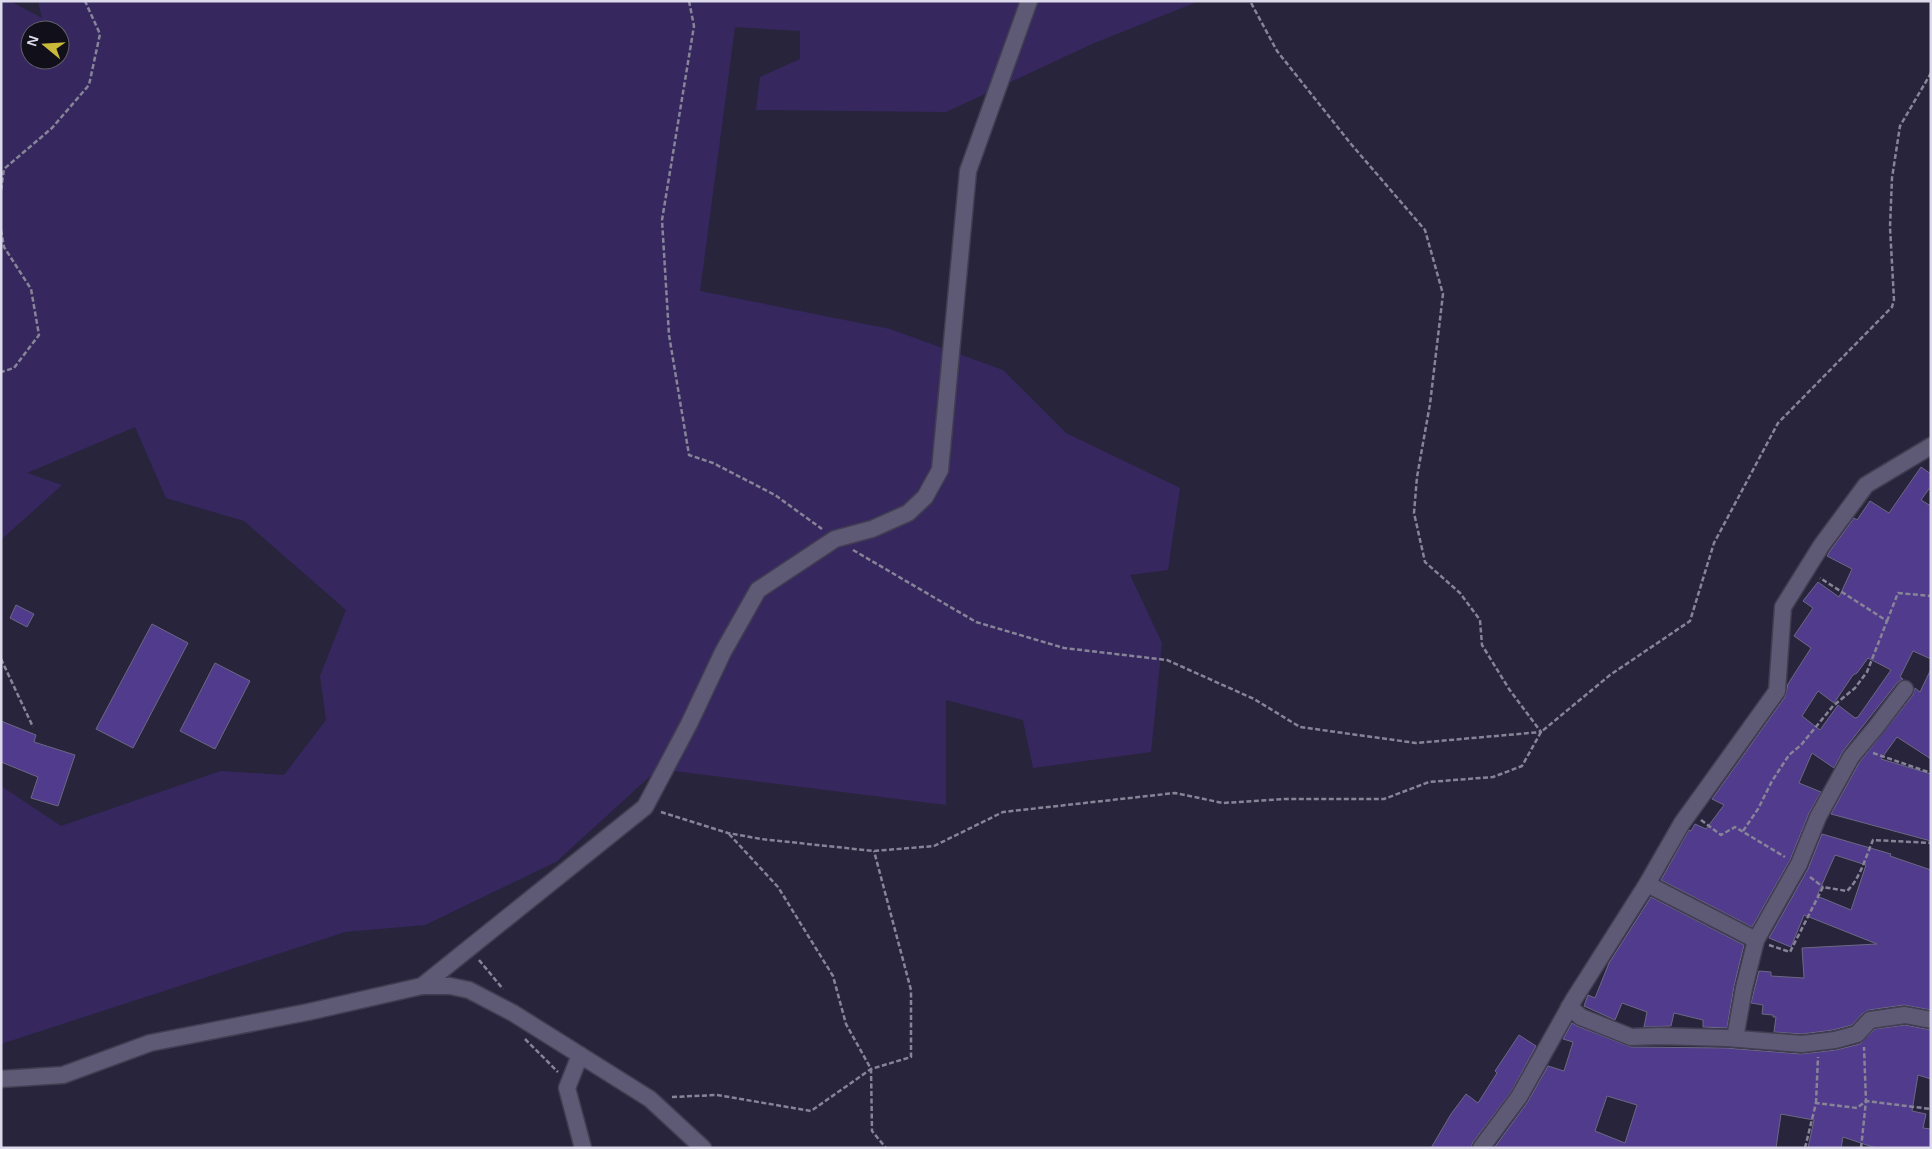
<svg xmlns="http://www.w3.org/2000/svg" width="1932" height="1149" font-family="Helvetica,sans-serif">
	<style>
		.green { fill: #36285f; fill-rule: evenodd }
		.building { fill: #513b8c; stroke: #6c6884; fill-rule: evenodd }
		.lines { fill: none; stroke-linecap: round; stroke-linejoin: round }
		.minor-casing { stroke: #423e52; stroke-width: 19 }
		.path { stroke: #878498; stroke-width: 2.5; stroke-dasharray: 5 2.5; stroke-linecap: butt }
		.minor { stroke: #5e5975; stroke-width: 16 }
	</style>
	<rect width="100%" height="100%" fill="#28243c"/>
	<path class="green" d="M1,1h9l32,17 -4,-17h1161l-107,43 -146,68 -190,-2 4,-33 40,-18v-28l-65,-4 -35,264 190,38 113,41 63,63 114,55 -12,82 -38,5 32,68 -11,109 -118,16 -10,-48 -77,-20v105l-288,-36 -102,93 -131,63 -80,7 -344,112v-258l60,40 160,-55 63,4 42,-55 -6,-44 26,-66 -102,-89 -78,-23 -31,-71 -108,46 35,12 -60,54 -1,-1zM30,30h30v30h-30z"/>
	<g class="building">
		<path d="M1921,467l10,7v12l-10,14 10,6v153l-18,-8 -13,26 3,2 -6,4 -54,68 -9,17 -22,-15 -13,30 22,9 -12,21 -19,47 -38,67 -91,-47 28,-50 2,1 4,-7 11,5 18,-24 -12,-6 73,-102 3,-13 23,-36 -17,-12 19,-28 -10,-7 15,-19 21,15 13,-28 -25,-13 3,-5 24,-33 3,2 13,-19 19,12zM1868,658l23,12 -33,47 -3,1 -17,-13 -18,25 -18,-14 16,-25 16,12 19,-28 4,-2z"/>
		<polygon points="16,605 34,614 27,627 10,618"/>
		<polygon points="152,624 188,643 133,748 96,729"/>
		<polygon points="215,663 250,681 215,749 180,731"/>
		<polygon points="1931,669 1931,759 1897,737 1881,759 1931,774 1931,841 1831,814 1859,763 1913,695 1915,688 1920,692"/>
		<polygon points="1,721 36,735 34,742 75,755 58,806 31,798 38,777 1,762"/>
		<path d="M1822,834l69,20 -1,2 41,14v140l-27,-5 -35,5 -6,3 -11,12 -19,5 -31,4 -28,-2 2,-15h-3v-2l-11,-1 1,-9 -12,-2 8,-32 12,1v4l33,2 -2,-30 75,-4 -73,-29 -13,32 -22,-9 39,-69zM1835,855l31,10 -15,45 -34,-14z"/>
		<polygon points="1651,897 1744,945 1734,986 1727,1028 1703,1027 1703,1020 1674,1013 1671,1026 1644,1027 1647,1012 1622,1003 1615,1020 1584,1006 1588,995 1595,998 1609,963"/>
		<path d="M1572,1023l5,3 54,21 94,1 76,6 35,-4 24,-6 15,-15 30,-4 26,5v49l-13,-4 -6,36 14,3 -3,14 8,1v19h-55l-33,-11 -2,11h-33l6,-28 -33,-6 -5,34h-282l33,-45 21,-37 16,5 9,-29 -10,-3zM1607,1096l30,9 -12,38 -30,-12z"/>
		<polygon points="1519,1035 1536,1046 1511,1092 1473,1142 1471,1148 1431,1148 1451,1114 1466,1094 1478,1103 1497,1073 1495,1071"/>
	</g>
	<g class="lines">
		<defs>
			<g id="minor">
				<polyline points="1647,884 1756,940"/>
				<polyline points="422,986 450,986 469,990 513,1013 650,1099 703,1148"/>
				<polyline points="1569,1007 1581,1017 1631,1037 1659,1036 1726,1038 1802,1044 1835,1040 1857,1034 1870,1020 1905,1015 1931,1020"/>
				<polyline points="1735,1038 1744,988 1756,940 1799,864 1818,817 1851,757 1876,727 1905,689"/>
				<polyline points="580,1055 567,1088 583,1148"/>
				<polyline points="1,1079 63,1075 150,1043 308,1012 422,986 645,807 689,724 723,652 758,590 835,539 872,529 908,513 925,497 940,470 968,171 1029,1"/>
				<polyline points="1481,1148 1519,1097 1574,999 1647,884 1682,823 1777,691 1783,607 1821,546 1866,485 1931,446"/>
			</g>
		</defs>
		<use href="#minor" class="minor-casing"/>
		<g class="path">
			<polyline points="689,1 694,26 662,220 669,335 689,455 713,463 775,495 822,529"/>
			<polyline points="1,190 4,169 52,128 89,85 100,34 85,1"/>
			<polyline points="1,230 4,247 31,289 39,335 14,368 1,372"/>
			<polyline points="853,550 976,622 1064,648 1167,660 1254,699 1300,727 1416,743 1541,732 1509,689 1482,645 1480,620 1460,593 1425,562 1414,513 1417,477 1430,404 1443,294 1425,230 1351,144 1277,51 1250,1"/>
			<polyline points="1887,621 1898,593 1931,596"/>
			<polyline points="1,659 33,727"/>
			<polyline points="1873,753 1931,773"/>
			<polyline points="661,812 728,833 761,839 874,851 934,846 1003,812 1175,793 1223,803 1285,799 1384,799 1429,782 1493,777 1522,766 1541,732 1610,675 1690,621 1714,543 1778,423 1892,307 1894,300 1890,227 1892,178 1900,126 1931,73"/>
			<polyline points="1701,820 1721,835 1735,827 1785,857"/>
			<polyline points="1743,831 1758,809 1772,781 1789,755 1801,745 1833,706 1855,688 1867,672 1887,621 1820,578"/>
			<polyline points="729,834 778,887 833,976 846,1024 871,1069 872,1131 886,1148"/>
			<polyline points="1810,877 1823,887"/>
			<path d="M1769,945l21,7 33,-65 24,4c13,-12 19,-35 26,-51l58,3"/>
			<polyline points="479,960 503,989"/>
			<polyline points="525,1039 558,1072"/>
			<polyline points="672,1097 717,1095 811,1111 871,1069 911,1057 911,990 874,851"/>
			<polyline points="1816,1103 1818,1057"/>
			<polyline points="1805,1148 1816,1103 1857,1108 1866,1101 1931,1109"/>
			<polyline points="1861,1148 1866,1101 1864,1047"/>
		</g>
		<use href="#minor" class="minor"/>
	</g>
	<rect width="1932" height="1149" fill="none" stroke="#dddbeb" stroke-width="5"/>
	<g transform="translate(45 45) rotate(288)"><circle r="24" fill="#110f19" stroke="#63616d"/>
	<path d="M0-4L9 19L0 12L-9 19Z" fill="#cbba39"/>
	<text y="-8" font-size="14" font-weight="bold" text-anchor="middle" fill="#dddbeb">N</text>
	</g>
</svg>
